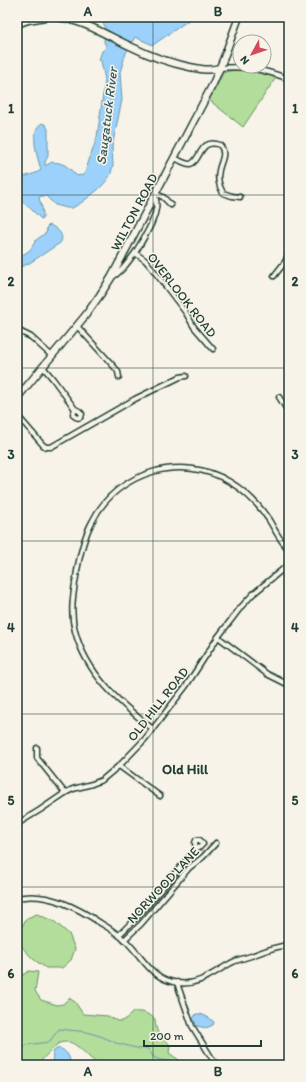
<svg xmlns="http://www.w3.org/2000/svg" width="306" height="1082" font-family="Itim,sans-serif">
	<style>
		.green { fill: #b2dd9a; stroke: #688d67 }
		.water { fill: #9bd1fa; stroke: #6996ab }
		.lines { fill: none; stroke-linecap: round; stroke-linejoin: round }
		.stream { stroke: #6996ab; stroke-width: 1 }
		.minor-casing { stroke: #1f3d34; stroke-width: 7 }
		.secondary-casing { stroke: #1f3d34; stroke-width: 9 }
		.minor { stroke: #f7f3e8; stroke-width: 4 }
		.secondary { stroke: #f7f3e8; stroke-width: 6 }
		.grid { fill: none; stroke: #1f3d34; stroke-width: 1; stroke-opacity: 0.55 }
		.labels { text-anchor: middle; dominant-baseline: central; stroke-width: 3; stroke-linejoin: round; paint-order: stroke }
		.street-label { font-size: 13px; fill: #1f3d34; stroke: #f7f3e8 }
		.water-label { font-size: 14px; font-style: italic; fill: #385b5c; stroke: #f7f3e8 }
		.neighbourhood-label { font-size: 14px; font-weight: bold; fill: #1f3d34; stroke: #f7f3e8 }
		.neatline { fill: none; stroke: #1f3d34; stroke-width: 1.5 }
		.grid-label { font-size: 13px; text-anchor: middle; font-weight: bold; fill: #1f3d34 }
	</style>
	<rect width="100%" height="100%" fill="#f7f3e8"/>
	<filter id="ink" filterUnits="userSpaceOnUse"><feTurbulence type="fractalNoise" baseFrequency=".025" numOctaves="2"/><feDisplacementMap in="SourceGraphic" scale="8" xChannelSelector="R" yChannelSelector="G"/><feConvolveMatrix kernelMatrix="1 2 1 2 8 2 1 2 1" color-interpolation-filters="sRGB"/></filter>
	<g filter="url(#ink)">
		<g class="green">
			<polygon points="240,70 256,71 277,76 243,127 209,100 223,73 228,71"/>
			<polygon points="37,914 55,922 69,934 75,949 71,960 62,968 46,968 33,959 22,947 19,931 27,918"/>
			<path d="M29,971l9,1 -3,19 6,9 16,5 6,-1 6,-6 6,4 8,12 25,2 9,5h5l6,-4 5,-5c9,-1 15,1 22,7 1,17 6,15 15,26l-1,8 10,7 3,5c-20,0 -39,0 -59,0 -6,0 -15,2 -22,0 -12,-4 -23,-24 -35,-23 -9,0 -10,4 -15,9 -6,5 -8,7 -12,14h-22v-86z"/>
		</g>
		<g class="water">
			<path d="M103,17h90l-40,28 -18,-8 -9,16 -6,19 2,28 -10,47 1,18 -2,8 -3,6 -9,10 -18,14 -9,5h-5l-12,-3 -9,-9h-6l-1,3c3,5 4,13 4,19l-2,1 -12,-12 -10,-7 -2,-1v-20l19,-6 5,-3c-3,-12 -13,-38 1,-47l4,2 2,4v27l-3,6v3h2l5,-3c2,1 4,0 7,1 7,1 13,8 18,13l3,-1 2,1 3,-4 12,-35 8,-57 -4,-19 -2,-1 3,-9 3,-2 1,-3 -2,-4 1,-16 -4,-5z"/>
			<path d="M49,225c7,2 17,10 11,18l-32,21 -11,4v-15l4,3 9,-6 6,-10 11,-8 -1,-4z"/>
			<path d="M196,1014c6,-1 14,4 18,8l-1,3 -7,3 -9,-2 -4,-7z"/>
			<path d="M60,1048c7,4 11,9 10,17h-21c5,-5 3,-7 4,-13l2,-2z"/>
		</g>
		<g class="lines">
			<path class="stream" d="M17,1055l4,-3 5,-7 23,-3 10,-13 28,3 16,5 13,6 24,6 4,-1 4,1c2,3 3,6 6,8 8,6 19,1 25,8"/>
			<defs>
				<g id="minor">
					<path d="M220,68c25,-3 45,2 69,11"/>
					<path d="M175,158c4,2 10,6 15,6 11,-2 9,-27 30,-19 7,8 1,16 -1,25 -2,8 0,16 4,23l9,3 8,1"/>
					<polyline points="156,194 163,197 171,205"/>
					<path d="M135,253c8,-14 27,-41 20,-57"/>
					<polyline points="274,276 285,262 289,253"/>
					<path d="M111,278c11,-6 17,-16 24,-25l10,7 6,7 35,46 8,14 19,22"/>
					<polyline points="77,326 117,370 118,372 119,377"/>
					<polyline points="17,330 31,337 52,356"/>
					<path d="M43,367l10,12 22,30c3,1 5,2 7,5 -1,6 -7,4 -9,0l2,-5"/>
					<polyline points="279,397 289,413"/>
					<polyline points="17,415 43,445 46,447 51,447 135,399 180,377 186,376"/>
					<polyline points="218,637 267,674 289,685"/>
					<path d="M153,729c-34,-26 -67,-56 -78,-98 -5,-18 -2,-36 1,-54 3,-19 7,-38 16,-55 25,-51 90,-69 138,-40 15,9 29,23 39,38 6,10 11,21 20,30"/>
					<polyline points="37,748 37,758 65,793"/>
					<polyline points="119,766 160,796"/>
					<polyline points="17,824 40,810 65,793 73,789 92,784 102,780 121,764 145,739 186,686 218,637 241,607 253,594 289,564"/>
					<path d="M17,898c30,-7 61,10 85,26 9,5 17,11 25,18 17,17 24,37 51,41 21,3 36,-11 53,-20 6,-3 13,-5 20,-7 13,-5 25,-10 38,-11"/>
					<polyline points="119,935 138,916 196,849 200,847 203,844 200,840 196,840 195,843 196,849"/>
					<polyline points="124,940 141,924 189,868 203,857 216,843"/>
					<polyline points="177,982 179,989 192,1026 216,1065"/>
				</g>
				<g id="secondary">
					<path d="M58,17c27,4 50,19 74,30 18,9 38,16 58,20 10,2 19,4 30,1"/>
					<polyline points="17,24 28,20 45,17"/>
					<polyline points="17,398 85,316 100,295 111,278 213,84 223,60 239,17"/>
				</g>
			</defs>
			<use href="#minor" class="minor-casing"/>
			<use href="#secondary" class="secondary-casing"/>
			<use href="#minor" class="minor"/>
			<use href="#secondary" class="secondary"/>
		</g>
	</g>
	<path class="grid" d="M153,17v1048M17,195h272M17,368h272M17,541h272M17,714h272M17,887h272"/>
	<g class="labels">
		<g class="street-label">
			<text transform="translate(134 212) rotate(-62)">WILTON ROAD</text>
			<text transform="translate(182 295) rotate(52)">OVERLOOK ROAD</text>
			<text transform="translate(158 704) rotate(-52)">OLD HILL ROAD</text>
			<text transform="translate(163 885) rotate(-47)">NORWOOD LANE</text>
		</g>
		<g class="water-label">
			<text transform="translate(107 116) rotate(-83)">Saugatuck River</text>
		</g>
		<g class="neighbourhood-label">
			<text x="185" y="769">Old Hill</text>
		</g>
	</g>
	<rect width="306" height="1082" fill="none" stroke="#f7f3e8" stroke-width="44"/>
	<g transform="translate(252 54) rotate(230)"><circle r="19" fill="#f7f3e8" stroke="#a1aaa0"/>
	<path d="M0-3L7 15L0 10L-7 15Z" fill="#d1495b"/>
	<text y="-6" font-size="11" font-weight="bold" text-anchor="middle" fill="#1f3d34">N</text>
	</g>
	<path d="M144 1040v6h117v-6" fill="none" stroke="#1f3d34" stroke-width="2"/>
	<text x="150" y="1040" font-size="12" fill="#1f3d34" stroke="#f7f3e8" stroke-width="3" paint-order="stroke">200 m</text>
	<rect x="22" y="22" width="262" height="1038" class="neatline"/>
	<g class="grid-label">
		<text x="88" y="16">A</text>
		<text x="218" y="16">B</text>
		<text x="11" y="113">1</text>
		<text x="295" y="113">1</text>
		<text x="11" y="286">2</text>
		<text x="295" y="286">2</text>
		<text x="11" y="459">3</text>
		<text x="295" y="459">3</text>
		<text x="11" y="632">4</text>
		<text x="295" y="632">4</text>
		<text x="11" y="805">5</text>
		<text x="295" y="805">5</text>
		<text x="11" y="978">6</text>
		<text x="295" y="978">6</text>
		<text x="88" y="1076">A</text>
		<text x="218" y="1076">B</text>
	</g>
</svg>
